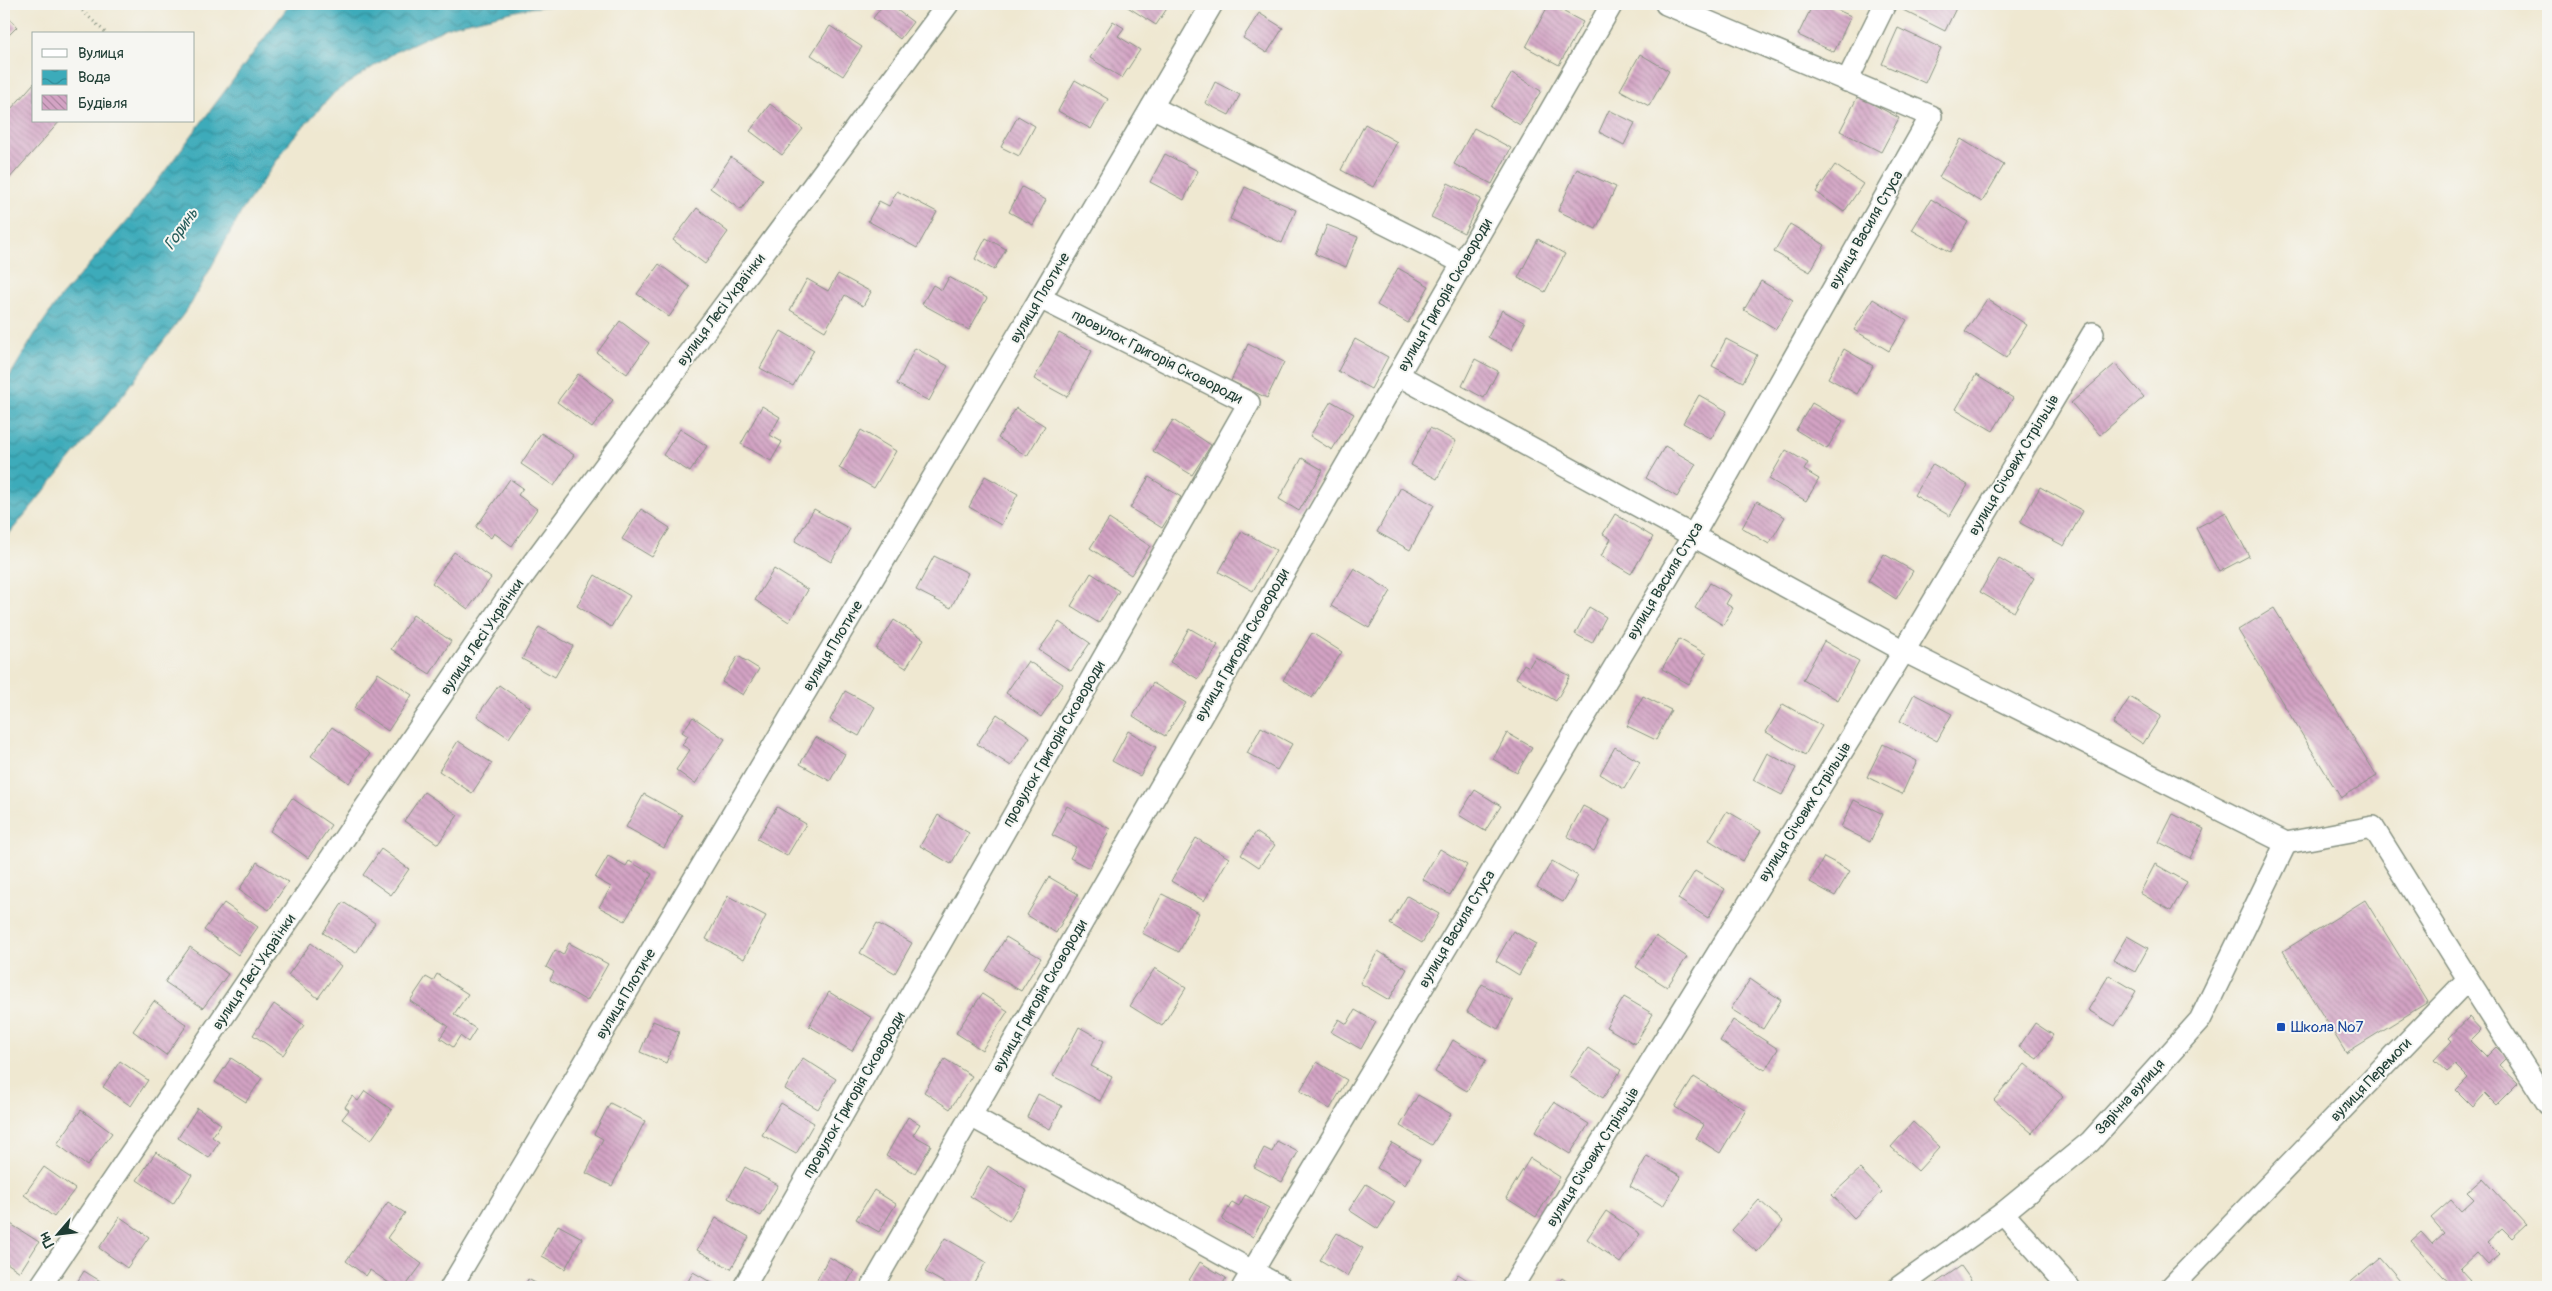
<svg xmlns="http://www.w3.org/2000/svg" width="2552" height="1291" font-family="Pangolin,sans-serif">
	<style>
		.water { fill: url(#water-waves); stroke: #2e7477 }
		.building { fill: url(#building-back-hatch) }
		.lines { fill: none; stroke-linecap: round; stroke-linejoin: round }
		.minor-casing { stroke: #879282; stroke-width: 24 }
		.path { stroke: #879282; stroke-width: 3; stroke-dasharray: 1 4; stroke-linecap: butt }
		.minor { stroke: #fff; stroke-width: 21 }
		.transit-dot { fill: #1a4fb4; stroke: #f6f6f2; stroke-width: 2 }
		.labels { text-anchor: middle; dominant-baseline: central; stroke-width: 4; stroke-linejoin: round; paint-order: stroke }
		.street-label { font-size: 15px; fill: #1f3d34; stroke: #f6f6f2 }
		.transit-label { font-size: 15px; fill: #164399; stroke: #f6f6f2; text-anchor: start }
		.water-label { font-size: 16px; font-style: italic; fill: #285e5c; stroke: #f6f6f2 }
	</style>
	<defs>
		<pattern id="water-waves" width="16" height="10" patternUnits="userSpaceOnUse" patternTransform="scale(1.25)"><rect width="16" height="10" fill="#3cabba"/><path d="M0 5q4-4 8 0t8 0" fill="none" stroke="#328c98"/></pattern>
		<pattern id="building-back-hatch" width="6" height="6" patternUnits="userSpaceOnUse" patternTransform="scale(1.25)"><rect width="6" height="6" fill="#d3a3c4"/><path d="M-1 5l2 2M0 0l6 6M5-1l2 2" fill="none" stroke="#ab86a0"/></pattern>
	</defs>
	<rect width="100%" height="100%" fill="#f6f6f2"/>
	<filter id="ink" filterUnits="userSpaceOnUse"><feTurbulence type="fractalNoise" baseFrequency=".02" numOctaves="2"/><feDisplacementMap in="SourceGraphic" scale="10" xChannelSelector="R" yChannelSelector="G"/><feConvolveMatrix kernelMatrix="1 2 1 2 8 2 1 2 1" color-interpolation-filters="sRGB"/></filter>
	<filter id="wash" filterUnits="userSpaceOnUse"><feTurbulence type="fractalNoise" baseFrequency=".0096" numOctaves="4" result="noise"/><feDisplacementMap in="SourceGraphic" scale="20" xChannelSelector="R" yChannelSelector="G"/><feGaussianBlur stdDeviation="1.12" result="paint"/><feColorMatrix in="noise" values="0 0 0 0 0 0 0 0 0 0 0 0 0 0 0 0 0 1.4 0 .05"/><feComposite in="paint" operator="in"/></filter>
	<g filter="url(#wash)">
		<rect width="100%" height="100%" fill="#efe8d1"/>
		<polygon class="water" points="290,4 567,4 529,8 451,26 397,51 335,92 292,139 243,209 191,304 124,394 4,540 4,386 35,334 59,299 132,215"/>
		<g id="blocks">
			<g class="building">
				<polygon points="884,4 889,4 913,22 900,39 873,18"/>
				<polygon points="1123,4 1170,4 1156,25"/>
				<polygon points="1549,4 1583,22 1559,65 1526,47"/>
				<polygon points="1813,4 1824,4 1851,16 1834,52 1798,35"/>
				<polygon points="1906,4 1958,4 1945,31 1903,10"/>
				<polygon points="4,13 17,27 4,40"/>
				<polygon points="1259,13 1283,28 1267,53 1243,38"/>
				<polygon points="1113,21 1124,28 1118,36 1140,50 1122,78 1090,58"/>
				<polygon points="830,26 862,47 843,76 811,55"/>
				<polygon points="1898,28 1941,48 1925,83 1882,64"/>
				<polygon points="1640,54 1669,71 1649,106 1620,90"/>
				<polygon points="1512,73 1541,91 1520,125 1491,107"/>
				<polygon points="1075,80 1108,99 1091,129 1058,111"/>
				<polygon points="1215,82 1240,95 1229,115 1205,103"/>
				<polygon points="34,83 34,121 60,121 8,180 4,176 4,117"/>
				<polygon points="1858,96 1899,118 1881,152 1840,131"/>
				<polygon points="770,104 803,129 782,155 750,131"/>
				<polygon points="1609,110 1635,123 1624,145 1599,132"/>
				<polygon points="1018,116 1035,126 1019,156 1001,147"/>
				<polygon points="1365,124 1397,142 1373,187 1341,170"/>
				<polygon points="1474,128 1511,148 1492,184 1454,164"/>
				<polygon points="1961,139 2004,165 1982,202 1939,177"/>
				<polygon points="1165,154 1198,171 1184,200 1150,182"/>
				<polygon points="731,157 763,179 741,210 710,188"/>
				<polygon points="1835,165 1863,184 1844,212 1816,192"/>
				<polygon points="1577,169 1616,187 1596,229 1558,211"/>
				<polygon points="1448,183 1481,199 1464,233 1431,217"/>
				<polygon points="1022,187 1046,200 1033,225 1009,212"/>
				<polygon points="1245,187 1296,210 1282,243 1230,219"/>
				<polygon points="897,191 937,212 917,248 868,221 879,201 889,206"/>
				<polygon points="1931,199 1968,222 1950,252 1912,230"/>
				<polygon points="697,208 728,232 705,264 673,240"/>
				<polygon points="1790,224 1825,245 1810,272 1774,252"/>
				<polygon points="1327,225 1358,237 1346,267 1315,254"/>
				<polygon points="986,238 1006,249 994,270 975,259"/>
				<polygon points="1538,239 1565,254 1545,292 1518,278"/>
				<polygon points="659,264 690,287 669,317 637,294"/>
				<polygon points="1398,268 1429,286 1408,323 1377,305"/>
				<polygon points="838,274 871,292 863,306 845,295 825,331 790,310 807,279 828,291"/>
				<polygon points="949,277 987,298 969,330 922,304 933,285 942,290"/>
				<polygon points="1761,281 1793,300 1776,329 1744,310"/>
				<polygon points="1873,299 1907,320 1889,351 1854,330"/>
				<polygon points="1987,299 2027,325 2006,358 1965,332"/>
				<polygon points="1502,310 1525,323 1511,350 1488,337"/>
				<polygon points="620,321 649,343 627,374 597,353"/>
				<polygon points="781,331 814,350 793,386 760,368"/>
				<polygon points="1059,333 1092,351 1067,397 1034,379"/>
				<polygon points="1355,339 1388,357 1371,389 1338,371"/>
				<polygon points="1726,339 1757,355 1743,382 1712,366"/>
				<polygon points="1248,344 1284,362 1267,398 1231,381"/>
				<polygon points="915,348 948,366 929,401 897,384"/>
				<polygon points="1844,349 1873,366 1857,394 1828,378"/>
				<polygon points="1475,359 1498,371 1484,398 1462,386"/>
				<polygon points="2115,364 2144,397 2100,435 2071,403"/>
				<polygon points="578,374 613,400 592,428 557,402"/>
				<polygon points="1976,375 2013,398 1993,431 1956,409"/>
				<polygon points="1699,395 1727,411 1711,439 1683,423"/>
				<polygon points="1331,401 1354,414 1332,450 1310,436"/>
				<polygon points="1812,403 1843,421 1827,449 1796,430"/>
				<polygon points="762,406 780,417 770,435 782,442 771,461 741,444"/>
				<polygon points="1016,408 1045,426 1027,456 998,438"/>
				<polygon points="1173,420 1211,445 1192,475 1153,451"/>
				<polygon points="1430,428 1456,441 1437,479 1411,465"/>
				<polygon points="680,429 707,446 690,472 663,455"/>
				<polygon points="861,430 896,451 874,488 839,468"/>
				<polygon points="541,433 574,455 554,486 521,464"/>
				<polygon points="1665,446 1696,464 1677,497 1646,478"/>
				<polygon points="1786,450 1808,463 1804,470 1819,479 1806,501 1769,479"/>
				<polygon points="1302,458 1323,470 1299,511 1279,499"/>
				<polygon points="1933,464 1968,485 1950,516 1914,495"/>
				<polygon points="985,476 1018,494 1001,525 969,507"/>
				<polygon points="1149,477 1181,497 1162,528 1130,508"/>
				<polygon points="510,479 523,488 518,495 537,509 512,546 494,533 491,538 476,527"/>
				<polygon points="1401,487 1434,505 1410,550 1377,532"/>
				<polygon points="2040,487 2083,511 2064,546 2020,523"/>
				<polygon points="1757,501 1785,517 1769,544 1742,528"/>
				<polygon points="641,509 670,528 652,557 622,539"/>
				<polygon points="814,509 850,529 831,562 795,541"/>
				<polygon points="2226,512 2249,556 2219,572 2196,528"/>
				<polygon points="1615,514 1653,537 1631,574 1601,556 1611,539 1603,534"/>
				<polygon points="1109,519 1150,546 1131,575 1090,548"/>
				<polygon points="1242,531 1276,550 1253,591 1219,572"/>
				<polygon points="454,552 491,578 468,609 432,583"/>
				<polygon points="1884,554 1913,571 1896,599 1868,581"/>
				<polygon points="934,556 968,573 951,608 916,590"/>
				<polygon points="1999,558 2034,578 2014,612 1980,592"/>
				<polygon points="1354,568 1391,591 1369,628 1331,606"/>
				<polygon points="774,569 808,590 789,622 755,600"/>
				<polygon points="1091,573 1119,591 1099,623 1071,606"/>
				<polygon points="595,575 630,596 611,627 577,606"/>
				<polygon points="1710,583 1731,595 1726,604 1733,608 1723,625 1695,608"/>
				<polygon points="1589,607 1606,617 1592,643 1575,634"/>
				<polygon points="2274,608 2377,776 2341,798 2238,630"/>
				<polygon points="413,615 451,641 430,674 391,649"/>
				<polygon points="894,620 924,639 906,668 876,649"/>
				<polygon points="1059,622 1090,643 1071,671 1039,650"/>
				<polygon points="539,627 573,646 555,677 522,659"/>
				<polygon points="1189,628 1218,645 1198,679 1170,662"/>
				<polygon points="1312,633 1342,652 1312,698 1283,680"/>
				<polygon points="1679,639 1706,654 1689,684 1662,669"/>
				<polygon points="1824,641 1859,661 1838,700 1803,680"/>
				<polygon points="738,656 759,669 743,695 722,682"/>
				<polygon points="1535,657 1570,676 1556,701 1516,678 1524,664 1529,667"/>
				<polygon points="1028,661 1063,684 1041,717 1006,693"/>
				<polygon points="378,673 412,695 388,731 354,708"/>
				<polygon points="1153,683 1186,703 1165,736 1133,716"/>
				<polygon points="499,685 530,707 509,738 477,716"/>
				<polygon points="845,691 875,707 859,736 830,720"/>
				<polygon points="1914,694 1952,714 1937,741 1900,721"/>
				<polygon points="1643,696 1671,710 1656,740 1627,726"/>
				<polygon points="2130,697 2161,716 2143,744 2113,724"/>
				<polygon points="1783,704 1822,726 1805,755 1766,732"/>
				<polygon points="997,714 1030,737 1011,766 977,744"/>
				<polygon points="693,717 725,739 695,784 676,770 690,750 682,745 688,736 682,732"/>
				<polygon points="332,727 370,754 349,783 311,756"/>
				<polygon points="1261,727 1292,744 1277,770 1247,753"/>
				<polygon points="1128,731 1156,747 1140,776 1112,761"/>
				<polygon points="1507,733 1532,747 1517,773 1493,759"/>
				<polygon points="816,737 845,754 830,781 800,764"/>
				<polygon points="458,741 492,763 472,793 439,771"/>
				<polygon points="1883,744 1917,761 1902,794 1867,777"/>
				<polygon points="1615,747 1640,762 1624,789 1600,774"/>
				<polygon points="1767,753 1796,768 1782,795 1753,780"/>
				<polygon points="1475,790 1501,806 1485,831 1459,815"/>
				<polygon points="424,792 458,815 438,844 404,821"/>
				<polygon points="644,794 682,815 664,848 626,827"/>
				<polygon points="292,798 331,825 308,858 270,831"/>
				<polygon points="1854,800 1883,814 1870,842 1841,827"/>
				<polygon points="1067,806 1110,829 1089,868 1070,858 1076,847 1052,835"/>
				<polygon points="1583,806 1610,820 1594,851 1567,836"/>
				<polygon points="777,807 806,824 787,856 757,839"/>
				<polygon points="1727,811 1761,831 1743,861 1709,840"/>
				<polygon points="2173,814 2204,829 2190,858 2159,842"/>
				<polygon points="938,815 969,833 951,864 920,846"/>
				<polygon points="1256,832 1275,845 1259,867 1241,855"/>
				<polygon points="1196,838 1229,858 1204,901 1171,881"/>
				<polygon points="381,849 409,869 391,895 363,875"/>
				<polygon points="1440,849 1467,865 1450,895 1422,879"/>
				<polygon points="608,856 626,866 629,861 652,874 625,921 599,907 611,887 595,878"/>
				<polygon points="1824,857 1850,871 1835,896 1810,882"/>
				<polygon points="1552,861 1578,876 1563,902 1537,887"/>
				<polygon points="257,862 288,882 269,910 239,890"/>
				<polygon points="2155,864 2187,882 2171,911 2140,893"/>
				<polygon points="1695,871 1725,889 1708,918 1678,899"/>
				<polygon points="1049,877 1078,894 1056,933 1027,915"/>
				<polygon points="1162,894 1199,913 1179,952 1142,933"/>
				<polygon points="728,896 766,916 744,959 706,939"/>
				<polygon points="1407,896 1439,914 1422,943 1390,924"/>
				<polygon points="2365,900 2428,1002 2346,1053 2283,951"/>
				<polygon points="343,902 375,923 356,953 323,933"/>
				<polygon points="224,903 258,927 238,955 204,930"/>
				<polygon points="877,923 912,943 895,973 860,953"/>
				<polygon points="1513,931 1536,944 1519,975 1496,961"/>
				<polygon points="1656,936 1687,957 1667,987 1636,967"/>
				<polygon points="2127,936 2148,948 2135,972 2113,960"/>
				<polygon points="1006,937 1041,958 1021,991 986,971"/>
				<polygon points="311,943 341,966 318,998 288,975"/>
				<polygon points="569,943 608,964 587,1001 550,980 554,972 546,967 555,950 563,955"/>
				<polygon points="190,947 228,974 203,1008 165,982"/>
				<polygon points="1378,951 1407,969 1389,1000 1360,983"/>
				<polygon points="1155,968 1186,988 1162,1026 1130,1006"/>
				<polygon points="437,974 468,994 454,1014 476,1029 468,1042 460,1036 453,1047 440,1038 448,1026 410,1001 426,977 433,981"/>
				<polygon points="2109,975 2136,991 2115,1026 2088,1010"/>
				<polygon points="1750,979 1781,1000 1763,1029 1731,1009"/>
				<polygon points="1482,984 1513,1001 1498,1029 1467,1012"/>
				<polygon points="829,992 872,1018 852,1051 809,1026"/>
				<polygon points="982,994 1008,1011 982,1050 956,1033"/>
				<polygon points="1624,997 1653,1014 1635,1044 1606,1027"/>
				<polygon points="154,1001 187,1025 166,1055 133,1031"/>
				<polygon points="274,1004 304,1025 283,1055 253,1035"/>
				<polygon points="1355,1010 1376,1022 1361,1049 1331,1032 1339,1019 1347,1024"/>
				<polygon points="2469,1017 2481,1030 2470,1041 2486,1057 2496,1047 2507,1057 2499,1065 2518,1083 2496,1105 2485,1094 2473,1107 2456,1090 2468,1078 2455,1065 2447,1072 2434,1060 2452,1041 2449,1038"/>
				<polygon points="1733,1020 1778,1049 1765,1070 1720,1041"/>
				<polygon points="653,1021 679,1032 666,1063 640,1052"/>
				<polygon points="2035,1023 2053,1035 2037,1059 2019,1047"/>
				<polygon points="1079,1027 1104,1041 1091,1066 1112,1077 1100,1101 1053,1076"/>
				<polygon points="1453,1040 1486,1060 1467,1091 1435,1072"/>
				<polygon points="1588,1048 1621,1070 1603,1098 1569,1076"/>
				<polygon points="231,1058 262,1078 246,1102 215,1082"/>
				<polygon points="803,1058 836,1079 818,1109 785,1089"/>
				<polygon points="945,1059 972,1076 950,1109 924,1092"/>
				<polygon points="120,1061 148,1080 131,1106 103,1087"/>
				<polygon points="1317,1062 1347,1080 1330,1109 1300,1091"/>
				<polygon points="2025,1064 2063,1096 2032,1133 1994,1100"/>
				<polygon points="1694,1077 1746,1110 1720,1153 1696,1138 1704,1125 1675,1107"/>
				<polygon points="365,1091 392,1110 371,1140 342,1119 349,1110 345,1107 352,1096 358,1101"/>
				<polygon points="1038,1094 1062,1106 1050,1129 1027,1117"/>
				<polygon points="1418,1095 1451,1114 1432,1145 1400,1126"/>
				<polygon points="1554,1102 1589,1124 1570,1154 1535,1132"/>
				<polygon points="610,1103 645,1121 612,1186 586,1173 603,1139 594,1134"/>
				<polygon points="781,1103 814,1123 796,1154 762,1135"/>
				<polygon points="197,1108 221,1124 212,1137 219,1142 209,1158 178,1138"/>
				<polygon points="81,1110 112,1133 87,1166 57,1144"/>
				<polygon points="908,1117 920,1124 913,1135 931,1145 915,1173 886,1156"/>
				<polygon points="1913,1122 1940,1147 1918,1171 1891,1147"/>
				<polygon points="1277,1141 1298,1152 1282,1182 1254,1167 1264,1148 1272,1152"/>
				<polygon points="1392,1143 1420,1160 1405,1185 1377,1168"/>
				<polygon points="156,1152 192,1175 173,1204 137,1180"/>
				<polygon points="1647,1156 1681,1176 1663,1206 1630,1186"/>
				<polygon points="1530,1158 1560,1177 1536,1217 1506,1198"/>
				<polygon points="988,1166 1027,1191 1009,1221 970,1196"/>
				<polygon points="44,1167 75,1189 54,1217 24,1195"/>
				<polygon points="745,1167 778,1185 761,1216 728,1198"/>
				<polygon points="1860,1169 1882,1192 1854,1218 1832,1195"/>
				<polygon points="2483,1178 2526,1225 2512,1238 2502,1228 2487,1242 2500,1255 2488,1265 2477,1253 2460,1269 2470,1280 2461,1287 2453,1287 2411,1241 2421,1232 2432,1244 2444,1233 2431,1218 2451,1200 2461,1211 2474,1199 2467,1192"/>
				<polygon points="1366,1184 1395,1202 1378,1229 1349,1210"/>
				<polygon points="874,1190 896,1204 879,1232 856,1219"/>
				<polygon points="1245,1195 1269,1208 1253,1237 1222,1220 1232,1202 1239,1206"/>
				<polygon points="1759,1200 1783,1222 1757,1252 1732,1230"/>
				<polygon points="388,1202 405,1213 387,1238 422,1264 405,1287 395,1287 370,1270 366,1276 346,1261"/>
				<polygon points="1606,1211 1640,1234 1620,1263 1587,1239"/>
				<polygon points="120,1217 149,1237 127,1268 99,1248"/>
				<polygon points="716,1218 749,1237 731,1269 697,1250"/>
				<polygon points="6,1221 39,1242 20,1272 4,1261 4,1225"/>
				<polygon points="558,1225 582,1238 565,1269 542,1256"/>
				<polygon points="1337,1233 1363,1248 1347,1276 1320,1260"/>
				<polygon points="945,1238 986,1262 971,1287 951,1287 925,1272"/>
				<polygon points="829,1257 854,1271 845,1287 813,1287"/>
				<polygon points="2380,1257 2406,1287 2345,1287"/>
				<polygon points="1200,1262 1226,1278 1221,1287 1185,1287"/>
				<polygon points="1961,1266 1976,1287 1930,1287"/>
				<polygon points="84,1271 110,1287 74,1287"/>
				<polygon points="693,1272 719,1287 685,1287"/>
				<polygon points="1458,1274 1479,1287 1449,1287"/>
				<polygon points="1562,1278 1575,1287 1555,1287"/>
				<polygon points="528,1279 543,1287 524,1287"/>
			</g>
		</g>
	</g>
	<g filter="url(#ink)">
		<use href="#blocks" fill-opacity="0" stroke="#879282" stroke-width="1"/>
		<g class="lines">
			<defs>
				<g id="minor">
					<polyline points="1847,81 1885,4"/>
					<polyline points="1152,107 1463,263"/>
					<polyline points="1398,375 1904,651 2286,843 2373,827 2468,979"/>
					<polyline points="971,1116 1281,1287"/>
					<polyline points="2003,1213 2069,1287"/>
					<polyline points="40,1287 512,591 948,4"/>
					<polyline points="451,1287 1040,298 1212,4"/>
					<polyline points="744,1287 1249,403 1040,298"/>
					<polyline points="872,1287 1612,4"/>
					<polyline points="1243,1287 1694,534 1931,116 1666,4"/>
					<polyline points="1512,1287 1904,651 2093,333"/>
					<polyline points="1899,1287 2003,1213 2090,1142 2200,1020 2286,843"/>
					<polyline points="2171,1287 2468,979 2548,1104"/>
				</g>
			</defs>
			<use href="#minor" class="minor-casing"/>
			<polyline class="path" points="75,4 107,34"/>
			<use href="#minor" class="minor"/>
		</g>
	</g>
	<rect class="transit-dot" x="2276" y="1022" width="10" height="10" rx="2.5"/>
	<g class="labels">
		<g class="street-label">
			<text transform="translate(1866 230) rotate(-60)">вулиця Василя Стуса</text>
			<text transform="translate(1445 295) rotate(-60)">вулиця Григорія Сковороди</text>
			<text transform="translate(1040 298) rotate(-59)">вулиця Плотиче</text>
			<text transform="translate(721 310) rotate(-53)">вулиця Лесі Українки</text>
			<text transform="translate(1157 357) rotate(27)">провулок Григорія Сковороди</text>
			<text transform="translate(2014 465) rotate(-59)">вулиця Січових Стрільців</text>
			<text transform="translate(1665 581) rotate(-59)">вулиця Василя Стуса</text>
			<text transform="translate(482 637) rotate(-56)">вулиця Лесі Українки</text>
			<text transform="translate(1242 645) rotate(-60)">вулиця Григорія Сковороди</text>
			<text transform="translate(833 646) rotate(-59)">вулиця Плотиче</text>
			<text transform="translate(1054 744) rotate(-60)">провулок Григорія Сковороди</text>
			<text transform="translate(1805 812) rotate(-58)">вулиця Січових Стрільців</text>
			<text transform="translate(1457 929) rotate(-59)">вулиця Василя Стуса</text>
			<text transform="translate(254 972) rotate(-56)">вулиця Лесі Українки</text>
			<text transform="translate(626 994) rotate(-59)">вулиця Плотиче</text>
			<text transform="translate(1040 996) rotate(-60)">вулиця Григорія Сковороди</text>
			<text transform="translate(2371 1080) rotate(-46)">вулиця Перемоги</text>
			<text transform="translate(854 1095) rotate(-60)">провулок Григорія Сковороди</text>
			<text transform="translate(2130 1097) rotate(-48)">Зарічна вулиця</text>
			<text transform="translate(1593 1157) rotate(-58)">вулиця Січових Стрільців</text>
		</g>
		<g class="transit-label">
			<text x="2291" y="1027">Школа №7</text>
		</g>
		<g class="water-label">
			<text transform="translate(181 229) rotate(-55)">Горинь</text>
		</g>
	</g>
	<rect width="2552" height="1291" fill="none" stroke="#f6f6f2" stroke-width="20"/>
	<rect x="32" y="32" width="162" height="90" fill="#f6f6f2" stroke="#a0aca6"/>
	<rect x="42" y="49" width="25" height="8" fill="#ffffff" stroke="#a0aca6"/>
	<text x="78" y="58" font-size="15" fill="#1f3d34">Вулиця</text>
	<rect x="42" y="70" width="25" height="15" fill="url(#water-waves)" stroke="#a0aca6"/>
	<text x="78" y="82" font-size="15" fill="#1f3d34">Вода</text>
	<rect x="42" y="95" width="25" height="15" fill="url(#building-back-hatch)" stroke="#a0aca6"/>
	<text x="78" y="108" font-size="15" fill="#1f3d34">Будівля</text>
	<g transform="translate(58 1234) rotate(242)" stroke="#f6f6f2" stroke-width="4" paint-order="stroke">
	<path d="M0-4L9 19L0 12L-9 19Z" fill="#1f3d34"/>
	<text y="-8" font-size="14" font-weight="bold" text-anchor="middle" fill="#1f3d34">Пн</text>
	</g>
</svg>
